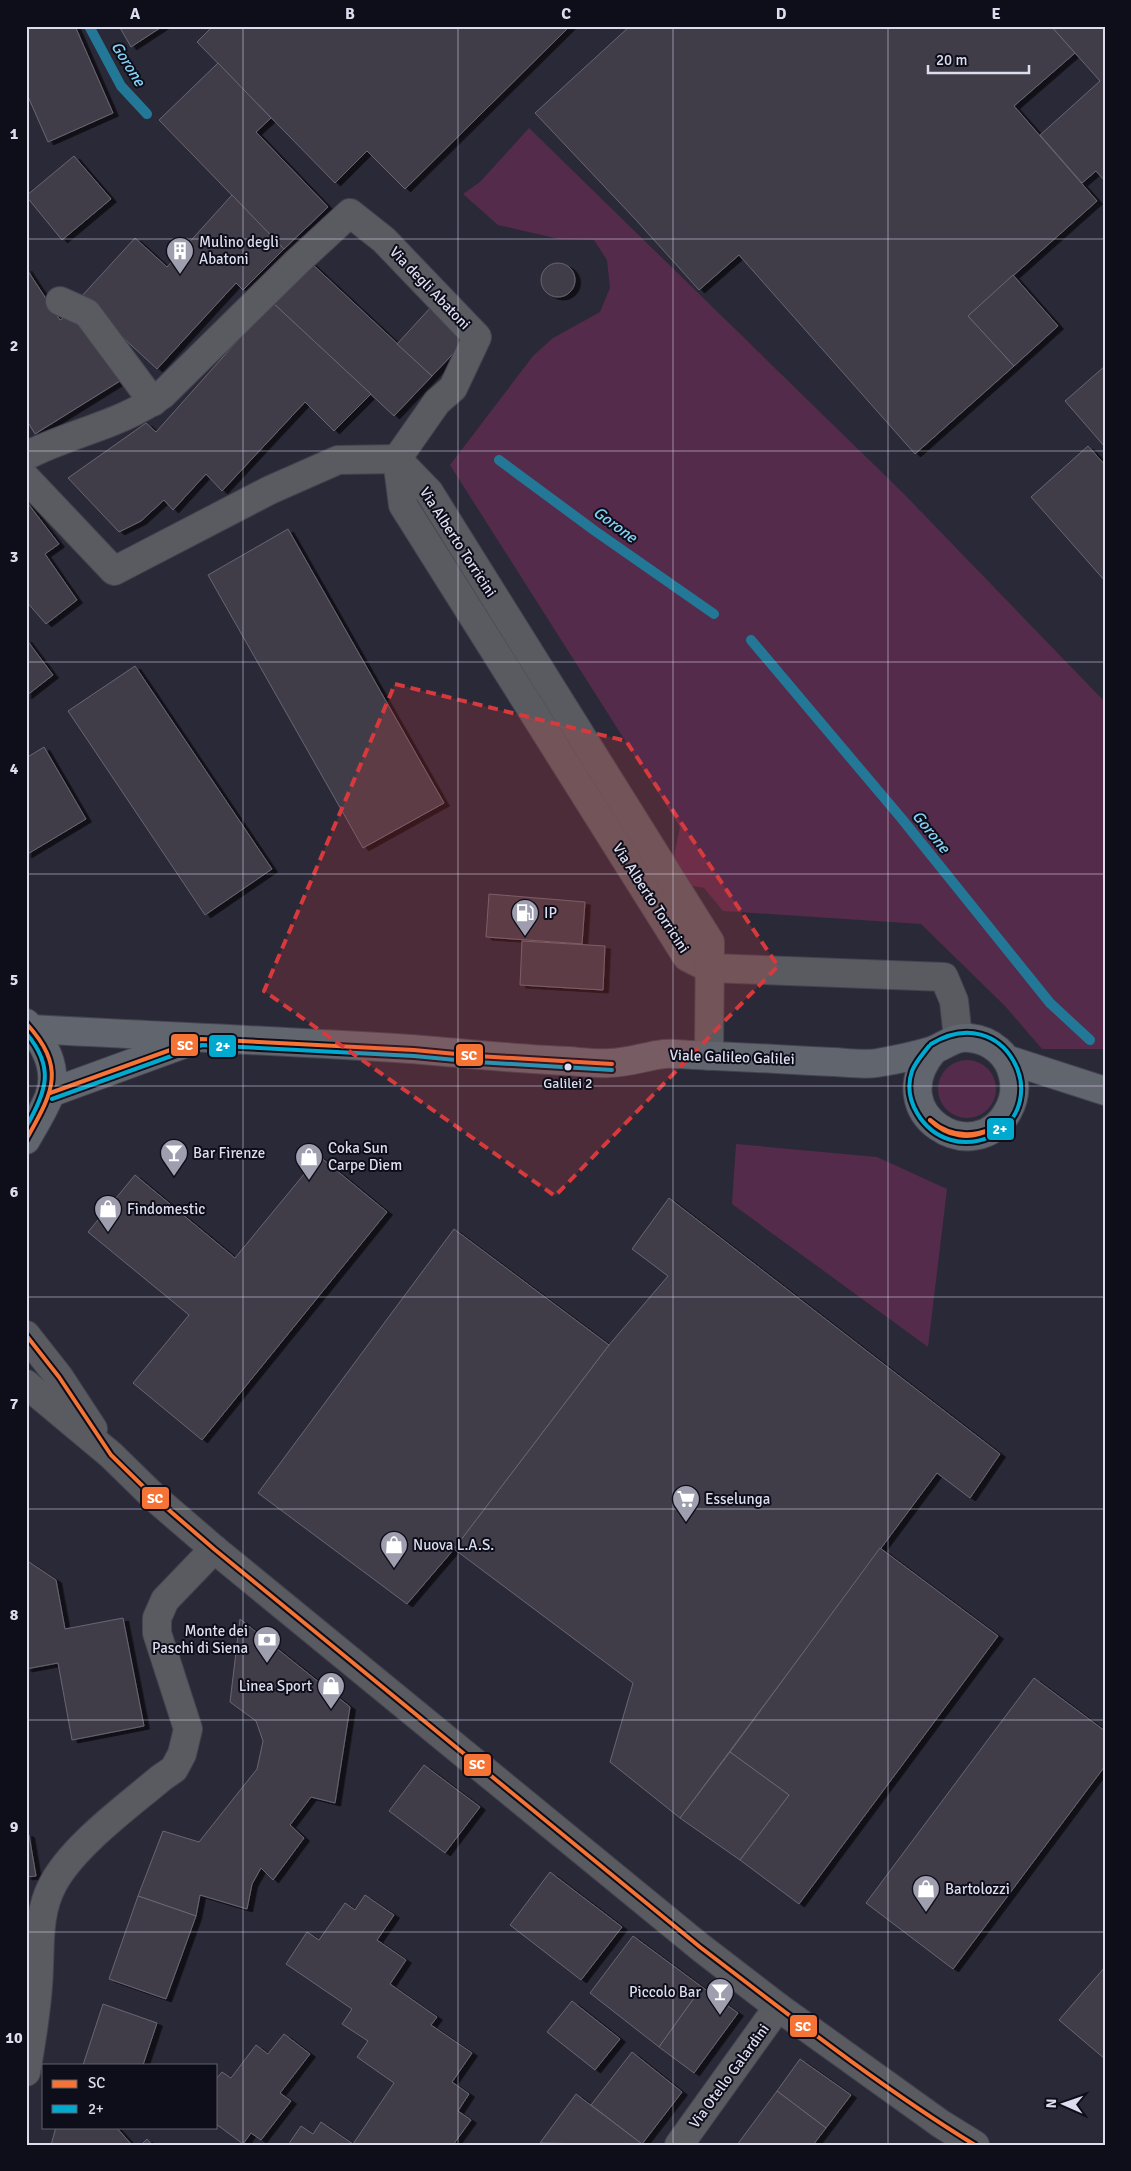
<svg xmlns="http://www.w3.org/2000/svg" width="1131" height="2171" font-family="Signika,sans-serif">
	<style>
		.green { fill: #552b4b }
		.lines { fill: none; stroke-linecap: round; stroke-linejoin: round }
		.stream { stroke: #237898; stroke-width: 10 }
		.building { fill: #413e4a; stroke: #696571; filter: url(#shadow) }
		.minor-casing { stroke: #444450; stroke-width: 30 }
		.major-casing { stroke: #444450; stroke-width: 30 }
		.minor { stroke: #595b61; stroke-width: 28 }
		.major { stroke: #61656e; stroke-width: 28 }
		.bus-1-casing { stroke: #0e0e1a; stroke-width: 8 }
		.bus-2-casing { stroke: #0e0e1a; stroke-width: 8 }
		.bus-1 { stroke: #f57335; stroke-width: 4 }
		.bus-2 { stroke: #00a9ce; stroke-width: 4 }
		.marked { fill: #d73a3c; fill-opacity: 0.2; stroke: #d73a3c; stroke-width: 4; stroke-dasharray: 10 6; stroke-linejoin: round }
		.grid { fill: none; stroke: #dcddef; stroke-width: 1; stroke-opacity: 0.55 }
		.bus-dot { fill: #dcddef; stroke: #0e0e1a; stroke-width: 2 }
		.labels { text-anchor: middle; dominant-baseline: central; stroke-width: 4; stroke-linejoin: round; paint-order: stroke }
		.bus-label { font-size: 14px; fill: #dcddef; stroke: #0e0e1a }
		.poi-label { font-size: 15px; fill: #dcddef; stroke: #0e0e1a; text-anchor: start }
		.street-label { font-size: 15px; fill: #dcddef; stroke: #0e0e1a }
		.water-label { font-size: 16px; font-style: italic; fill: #84d3f6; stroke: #0e0e1a }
		.line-badge { stroke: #0e0e1a; stroke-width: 2 }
		.badge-label { font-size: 14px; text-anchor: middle; font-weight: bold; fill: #fff }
		.neatline { fill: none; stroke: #dcddef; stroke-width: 2 }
		.grid-label { font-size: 16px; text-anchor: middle; font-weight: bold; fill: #dcddef }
	</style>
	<defs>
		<filter id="shadow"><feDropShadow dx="5.5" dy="3" stdDeviation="0" flood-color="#0009"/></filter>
	</defs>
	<rect width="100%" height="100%" fill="#2a2938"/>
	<g class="green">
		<polygon points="529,128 903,493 1105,702 1105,1049 1042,1049 1005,1006 921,924 723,911 704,888 678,883 671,871 680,827 450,465 533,356 553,338 600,312 610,288 607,260 594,240 559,239 498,225 463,194 480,182"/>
		<circle cx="967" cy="1089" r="29"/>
		<polygon points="736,1144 877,1157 947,1189 928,1347 732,1204"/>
	</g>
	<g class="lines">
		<g class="stream">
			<polyline points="89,26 121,86 147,114"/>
			<polyline points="499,460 595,531 714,614"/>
			<polyline points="751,640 902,819 1050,1003 1090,1040"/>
		</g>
	</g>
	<g class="building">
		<polygon points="26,26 75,26 113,113 48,142 26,92"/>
		<polygon points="119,26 163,26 131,47"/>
		<polygon points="213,26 570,26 405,189 367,151 335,183 197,42"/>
		<polygon points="630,26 774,26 776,29 780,26 1051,26 1075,53 1014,106 1097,201 968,316 1014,366 915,454 739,255 699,290 636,220 535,113"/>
		<polygon points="1051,26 1105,26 1105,181 1096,171 1082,183 1040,135 1100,81"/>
		<polygon points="218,63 271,118 256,132 328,207 284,249 159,120"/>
		<polygon points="74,156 111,199 62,240 26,196"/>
		<polygon points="232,195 284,249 243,290 236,283 157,369 80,298 135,238 167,267"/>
		<polygon points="310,262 432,376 394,416 272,302"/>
		<circle cx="558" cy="280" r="17"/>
		<polygon points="26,268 60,320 74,312 120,381 35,434 26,419"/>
		<polygon points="1013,275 1058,326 1014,366 968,316"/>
		<polygon points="272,302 371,394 334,431 305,402 222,491 206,474 173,510 164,500 141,521 119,532 68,478 146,423 156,432"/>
		<polygon points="432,306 467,339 432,376 397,344"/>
		<polygon points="1105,366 1105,447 1065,401"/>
		<polygon points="1088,446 1105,465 1105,581 1031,497"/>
		<polygon points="26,501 59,544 45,554 77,600 46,624 26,601"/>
		<polygon points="288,529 444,803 363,848 208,575"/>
		<polygon points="26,639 53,675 26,696"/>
		<polygon points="135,666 272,869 205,915 68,711"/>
		<polygon points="44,747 86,819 26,855 26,758"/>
		<polygon points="489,894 585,902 582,944 486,937"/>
		<polygon points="522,941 605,946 603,990 520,985"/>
		<polygon points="319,1156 387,1212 202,1440 133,1383 189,1315 88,1232 135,1175 235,1258"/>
		<polygon points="669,1198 1000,1454 970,1498 937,1473 680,1818 610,1762 633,1683 454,1549 609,1345 668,1276 632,1249"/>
		<polygon points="454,1229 609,1345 454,1549 407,1604 258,1493"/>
		<polygon points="880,1548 998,1636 799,1904 740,1860 789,1795 730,1752"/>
		<polygon points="26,1560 56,1580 65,1629 123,1618 144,1726 72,1740 58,1663 26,1669"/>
		<polygon points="240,1619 350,1707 335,1803 311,1797 290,1825 304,1838 273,1880 261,1868 252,1884 247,1909 200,1895 196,1916 138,1896 163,1831 199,1842 257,1769 263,1741 256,1721 230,1702"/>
		<polygon points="1034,1678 1105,1731 1105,1766 953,1969 866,1903"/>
		<polygon points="730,1752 789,1795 740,1860 680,1818"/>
		<polygon points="424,1765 480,1807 445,1853 389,1811"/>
		<polygon points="26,1833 29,1835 36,1876 26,1877"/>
		<polygon points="550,1872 622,1927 581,1980 510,1925"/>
		<polygon points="365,1895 394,1915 377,1940 406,1960 390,1984 437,2017 431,2025 472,2053 452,2082 469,2094 458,2111 471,2120 453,2145 288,2145 301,2126 313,2134 321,2122 353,2144 394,2083 357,2057 368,2041 342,2024 352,2009 286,1964 307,1932 319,1940 345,1903 355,1910"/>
		<polygon points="138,1896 196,1916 166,1999 109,1979"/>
		<polygon points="633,1936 702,1987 659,2047 590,1993"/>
		<polygon points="1105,1967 1105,2059 1059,2020"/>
		<polygon points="702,1987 738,2013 694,2073 659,2047"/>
		<polygon points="572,2001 620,2039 595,2070 547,2032"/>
		<polygon points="103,2004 157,2023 143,2065 83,2065"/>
		<polygon points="284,2034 310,2054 280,2093 291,2101 261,2140 251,2133 243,2144 216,2124 216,2079 222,2072 231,2078 256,2045 268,2054"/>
		<polygon points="632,2052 682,2092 642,2144 591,2105"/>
		<polygon points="800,2059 851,2095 826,2128 777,2091"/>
		<polygon points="777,2091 826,2128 813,2145 737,2145"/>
		<polygon points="576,2094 642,2144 642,2145 540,2143"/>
		<polygon points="56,2127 116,2127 132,2145 51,2145"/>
		<polygon points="147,2139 152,2145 141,2145"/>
	</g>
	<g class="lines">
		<defs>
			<g id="minor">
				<polyline points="60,301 87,313 153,402"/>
				<path d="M26,456c43,-23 95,-31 136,-61l135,-133 53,-49 34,27 93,97 -24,51 -16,14 -40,57"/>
				<polyline points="397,459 403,505 687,957 709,968 944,977 954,1001 958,1038"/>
				<polyline points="397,459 429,492 710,942 709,1056"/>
				<polyline points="26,478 114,571 270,490 338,460 397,459"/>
				<polyline points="26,1335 59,1377 93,1429"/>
				<polyline points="26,1384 111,1455 156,1499 214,1549 700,1947 778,2007 941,2124 975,2145"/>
				<path d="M26,2072c5,-28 10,-57 12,-87 3,-33 -2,-70 15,-101 20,-38 75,-78 108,-106l13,-9 8,-15 6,-25 -31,-96v-15l8,-18 49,-51"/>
				<polyline points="679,2145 778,2007"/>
			</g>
			<g id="major">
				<path d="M26,1023c18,18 32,45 24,71 -5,15 -16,31 -24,46"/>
				<path d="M32,1029c126,7 252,12 378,20 52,4 105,10 158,12 14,1 28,3 42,2 18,0 36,-7 54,-9 10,-1 21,1 31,1 20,1 40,2 61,3 26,1 52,3 79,4 14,1 29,3 42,1 18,-3 37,-7 54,-12 14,-5 23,-15 39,-13 21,2 39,17 43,38 3,12 1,24 -5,35 -32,60 -129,3 -74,-61"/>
				<polyline points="1006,1059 1105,1091"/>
				<polyline points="50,1093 187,1043"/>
			</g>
		</defs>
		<use href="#minor" class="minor-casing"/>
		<use href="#major" class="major-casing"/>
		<use href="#minor" class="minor"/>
		<use href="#major" class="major"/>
		<defs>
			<g id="bus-1">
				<path d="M26,1023c42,46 26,70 0,117"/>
				<polyline points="50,1093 201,1039 414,1050 477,1056 612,1064"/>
				<path d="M930,1120c19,16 39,18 61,9"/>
				<path d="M930,1120c17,17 40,21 61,9"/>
				<path d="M26,1335l33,42 52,78 45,44 58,50 486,398c89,68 179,139 275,198"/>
			</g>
			<g id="bus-2">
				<path d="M26,1033c29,34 21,58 0,94"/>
				<path d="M929,1046c-6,8 -13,15 -17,25 -10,29 11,61 39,69 14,4 28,2 41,-4 64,-34 13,-137 -61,-92"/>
				<polyline points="52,1099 202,1045 414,1056 477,1062 612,1070"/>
			</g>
		</defs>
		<use href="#bus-1" class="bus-1-casing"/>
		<use href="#bus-2" class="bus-2-casing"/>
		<use href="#bus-1" class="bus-1"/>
		<use href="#bus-2" class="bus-2"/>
	</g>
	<path class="marked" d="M395,684l231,57 152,225 -223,230 -291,-205z"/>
	<path class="grid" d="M243,26v2119M458,26v2119M673,26v2119M888,26v2119M26,239h1079M26,451h1079M26,662h1079M26,874h1079M26,1086h1079M26,1297h1079M26,1509h1079M26,1720h1079M26,1932h1079"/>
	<defs>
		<symbol id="building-pin" viewBox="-11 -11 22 30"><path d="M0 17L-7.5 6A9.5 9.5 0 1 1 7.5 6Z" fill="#9e9eaf" stroke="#0e0e1a"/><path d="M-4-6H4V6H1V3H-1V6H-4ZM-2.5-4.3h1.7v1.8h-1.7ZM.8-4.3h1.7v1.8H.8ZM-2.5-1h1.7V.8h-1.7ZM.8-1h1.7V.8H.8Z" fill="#fff"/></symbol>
		<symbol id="fuel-pin" viewBox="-11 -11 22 30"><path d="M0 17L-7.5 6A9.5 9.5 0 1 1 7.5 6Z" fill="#9e9eaf" stroke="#0e0e1a"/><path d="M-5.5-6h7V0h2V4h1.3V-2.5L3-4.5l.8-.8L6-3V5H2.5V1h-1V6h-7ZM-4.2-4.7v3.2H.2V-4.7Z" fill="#fff"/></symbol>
		<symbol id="bar-pin" viewBox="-11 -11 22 30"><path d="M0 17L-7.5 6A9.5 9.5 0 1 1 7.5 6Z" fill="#9e9eaf" stroke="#0e0e1a"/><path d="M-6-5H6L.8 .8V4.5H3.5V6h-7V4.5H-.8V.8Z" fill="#fff"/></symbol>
		<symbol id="shop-pin" viewBox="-11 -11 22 30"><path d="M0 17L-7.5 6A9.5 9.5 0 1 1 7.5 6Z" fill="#9e9eaf" stroke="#0e0e1a"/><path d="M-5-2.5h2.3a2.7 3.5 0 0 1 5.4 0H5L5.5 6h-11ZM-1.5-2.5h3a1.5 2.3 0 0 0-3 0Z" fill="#fff"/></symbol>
		<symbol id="supermarket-pin" viewBox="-11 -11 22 30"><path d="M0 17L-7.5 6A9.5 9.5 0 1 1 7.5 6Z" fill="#9e9eaf" stroke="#0e0e1a"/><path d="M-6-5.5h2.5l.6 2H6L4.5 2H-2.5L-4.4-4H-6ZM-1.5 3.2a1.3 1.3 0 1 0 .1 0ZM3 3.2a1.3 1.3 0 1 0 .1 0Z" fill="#fff"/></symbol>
		<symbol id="bank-pin" viewBox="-11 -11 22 30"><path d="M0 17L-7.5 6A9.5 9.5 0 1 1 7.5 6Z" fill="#9e9eaf" stroke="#0e0e1a"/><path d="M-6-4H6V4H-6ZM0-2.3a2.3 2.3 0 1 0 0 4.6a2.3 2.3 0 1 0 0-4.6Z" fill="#fff"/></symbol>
	</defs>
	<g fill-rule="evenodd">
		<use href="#building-pin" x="164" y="235" width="32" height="43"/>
		<use href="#fuel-pin" x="509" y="897" width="32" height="43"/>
		<use href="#bar-pin" x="158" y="1137" width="32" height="43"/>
		<use href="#shop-pin" x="293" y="1141" width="32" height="43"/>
		<use href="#shop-pin" x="92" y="1193" width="32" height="43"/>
		<use href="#supermarket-pin" x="670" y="1483" width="32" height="43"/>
		<use href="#shop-pin" x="378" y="1529" width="32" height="43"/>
		<use href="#bank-pin" x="251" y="1624" width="32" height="43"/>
		<use href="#shop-pin" x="315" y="1670" width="32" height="43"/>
		<use href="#shop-pin" x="910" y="1873" width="32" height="43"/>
		<use href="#bar-pin" x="704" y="1976" width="32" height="43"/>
	</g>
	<circle class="bus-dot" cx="568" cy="1067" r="4.5"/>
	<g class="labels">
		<g class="bus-label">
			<text x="568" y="1083">Galilei 2</text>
		</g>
		<g class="poi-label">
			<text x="199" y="242">Mulino degli<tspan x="199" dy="17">Abatoni</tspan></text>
			<text x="544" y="913">IP</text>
			<text x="328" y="1148">Coka Sun<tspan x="328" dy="17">Carpe Diem</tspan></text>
			<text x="193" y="1153">Bar Firenze</text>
			<text x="127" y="1209">Findomestic</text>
			<text x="705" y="1499">Esselunga</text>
			<text x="413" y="1545">Nuova L.A.S.</text>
			<text x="248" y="1631" text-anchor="end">Monte dei<tspan x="248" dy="17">Paschi di Siena</tspan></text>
			<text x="312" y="1686" text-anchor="end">Linea Sport</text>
			<text x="945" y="1889">Bartolozzi</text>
			<text x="701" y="1992" text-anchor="end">Piccolo Bar</text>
		</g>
		<g class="street-label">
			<text transform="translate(430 288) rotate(46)">Via degli Abatoni</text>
			<text transform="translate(458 542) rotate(57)">Via Alberto Torricini</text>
			<text transform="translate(651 898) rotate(57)">Via Alberto Torricini</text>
			<text transform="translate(732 1057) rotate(2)">Viale Galileo Galilei</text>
			<text transform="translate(729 2076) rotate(-54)">Via Otello Galardini</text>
		</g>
		<g class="water-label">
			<text transform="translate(128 64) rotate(58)">Gorone</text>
			<text transform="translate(615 525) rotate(36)">Gorone</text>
			<text transform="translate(931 832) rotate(51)">Gorone</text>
		</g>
	</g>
	<g class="line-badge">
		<rect x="170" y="1033" width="29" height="24" rx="5" fill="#f57335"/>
		<rect x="208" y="1034" width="29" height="24" rx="5" fill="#00a9ce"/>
		<rect x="455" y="1043" width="29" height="24" rx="5" fill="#f57335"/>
		<rect x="986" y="1117" width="29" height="24" rx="5" fill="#00a9ce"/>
		<rect x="141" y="1486" width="29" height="24" rx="5" fill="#f57335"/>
		<rect x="463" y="1753" width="29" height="24" rx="5" fill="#f57335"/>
		<rect x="789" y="2014" width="29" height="24" rx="5" fill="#f57335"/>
	</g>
	<g class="badge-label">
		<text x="185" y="1050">SC</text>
		<text x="223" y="1051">2+</text>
		<text x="469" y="1060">SC</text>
		<text x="1000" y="1134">2+</text>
		<text x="155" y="1503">SC</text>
		<text x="477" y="1769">SC</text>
		<text x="803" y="2031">SC</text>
	</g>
	<rect width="1131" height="2171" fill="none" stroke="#0e0e1a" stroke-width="55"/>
	<rect x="42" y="2064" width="175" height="65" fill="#0e0e1a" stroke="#60616f"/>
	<rect x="52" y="2080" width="25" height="8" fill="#f57335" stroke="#60616f"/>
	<text x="88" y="2088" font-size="15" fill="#dcddef">SC</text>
	<rect x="52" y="2105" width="25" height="8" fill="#00a9ce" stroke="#60616f"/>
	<text x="88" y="2114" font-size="15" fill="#dcddef">2+</text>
	<g transform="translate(1064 2104) rotate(272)" stroke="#0e0e1a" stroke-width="4" paint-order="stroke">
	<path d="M0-4L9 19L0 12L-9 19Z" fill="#dcddef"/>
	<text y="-8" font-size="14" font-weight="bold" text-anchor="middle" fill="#dcddef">N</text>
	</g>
	<path d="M928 65v8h101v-8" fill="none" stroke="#dcddef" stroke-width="2.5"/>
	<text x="936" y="65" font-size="15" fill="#dcddef" stroke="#0e0e1a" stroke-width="4" paint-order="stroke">20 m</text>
	<rect x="28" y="28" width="1076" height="2116" class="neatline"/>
	<g class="grid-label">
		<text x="135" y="19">A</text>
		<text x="350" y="19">B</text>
		<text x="566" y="19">C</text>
		<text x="781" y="19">D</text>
		<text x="996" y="19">E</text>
		<text x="14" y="139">1</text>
		<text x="14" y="351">2</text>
		<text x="14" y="562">3</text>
		<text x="14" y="774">4</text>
		<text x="14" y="985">5</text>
		<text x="14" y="1197">6</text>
		<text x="14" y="1409">7</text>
		<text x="14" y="1620">8</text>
		<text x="14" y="1832">9</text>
		<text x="14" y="2043">10</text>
	</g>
</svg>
